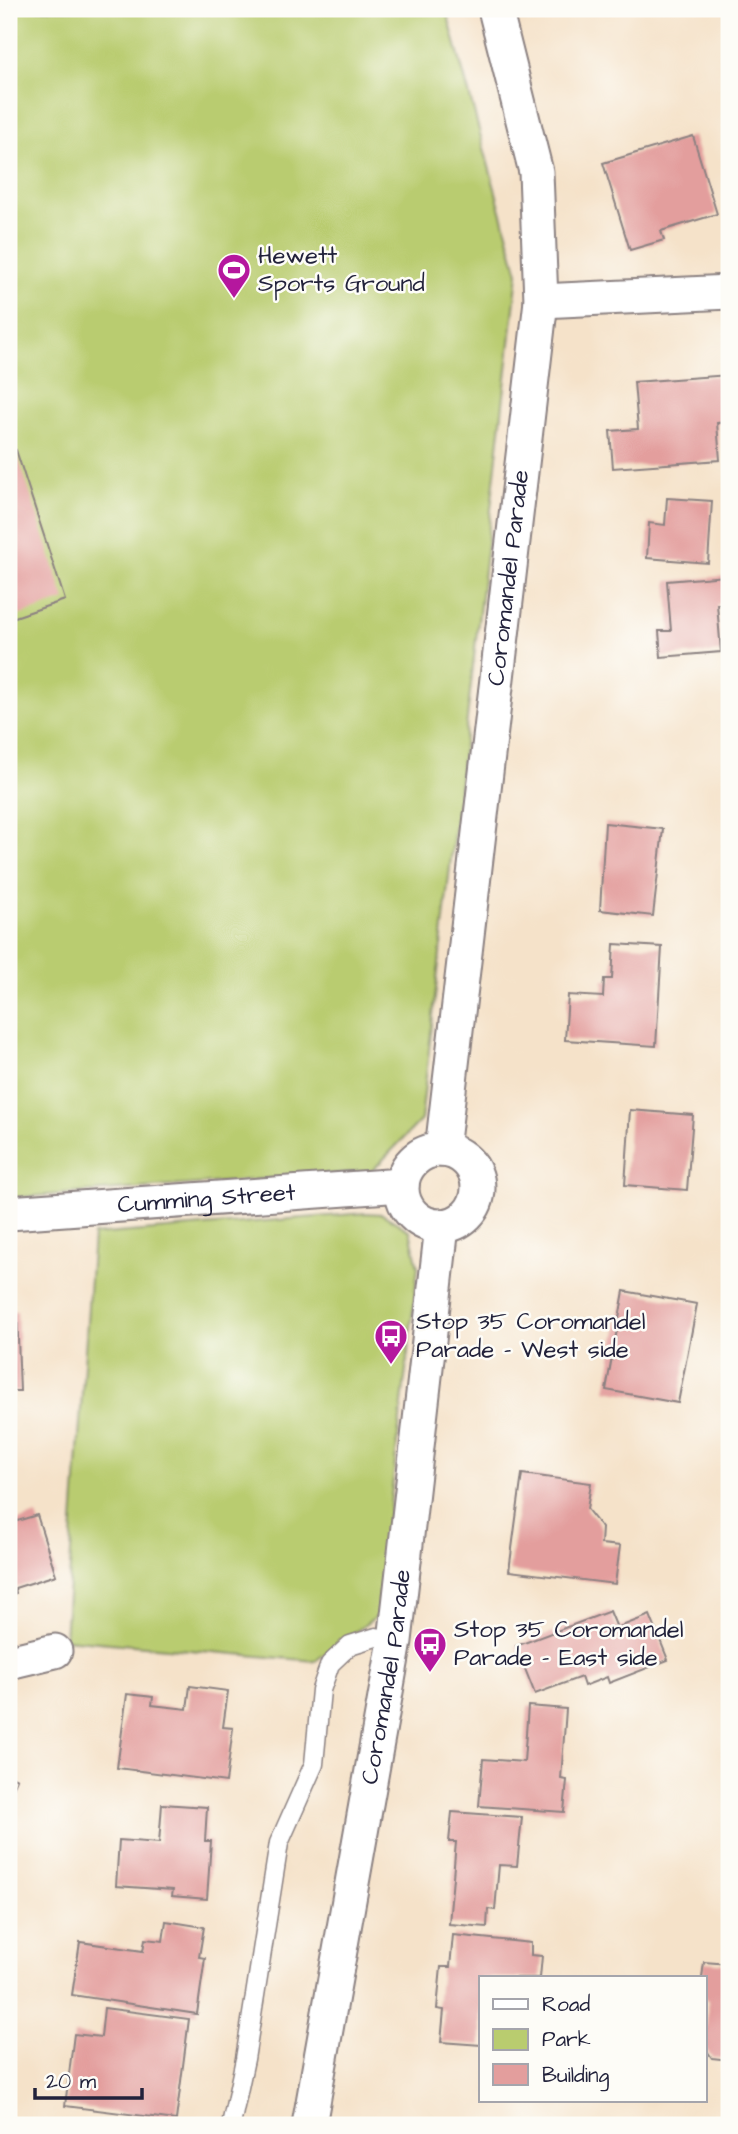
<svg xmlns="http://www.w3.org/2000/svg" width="738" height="2134" font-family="'Architects Daughter',sans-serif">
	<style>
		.green { fill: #b9cc6f; stroke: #6e7755; stroke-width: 2 }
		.building { fill: #e39e9d }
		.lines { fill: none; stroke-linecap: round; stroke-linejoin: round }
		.lane-casing { stroke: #8c8282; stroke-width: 21 }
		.street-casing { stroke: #8c8282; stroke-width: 37 }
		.lane { stroke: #fff; stroke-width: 18 }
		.street { stroke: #fff; stroke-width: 33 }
		.labels { text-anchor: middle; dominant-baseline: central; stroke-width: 5; stroke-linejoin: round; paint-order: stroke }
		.poi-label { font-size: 24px; fill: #22223b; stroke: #fdfcf7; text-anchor: start }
		.street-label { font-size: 24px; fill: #22223b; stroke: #fdfcf7 }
	</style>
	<rect width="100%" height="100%" fill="#fdfcf7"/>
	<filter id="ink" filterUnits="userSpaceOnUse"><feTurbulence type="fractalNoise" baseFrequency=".0143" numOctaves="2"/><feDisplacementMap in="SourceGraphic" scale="14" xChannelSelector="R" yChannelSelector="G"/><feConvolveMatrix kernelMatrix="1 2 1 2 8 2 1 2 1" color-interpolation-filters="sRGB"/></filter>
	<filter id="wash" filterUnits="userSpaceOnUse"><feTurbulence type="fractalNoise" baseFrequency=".00686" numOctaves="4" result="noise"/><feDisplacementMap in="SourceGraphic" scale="28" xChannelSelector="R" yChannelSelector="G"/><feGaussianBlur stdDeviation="1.57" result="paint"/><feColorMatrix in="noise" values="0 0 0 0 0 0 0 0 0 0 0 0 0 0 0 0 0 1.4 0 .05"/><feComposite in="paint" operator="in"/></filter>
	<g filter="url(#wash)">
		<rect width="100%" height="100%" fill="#f5e2c9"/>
		<g class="green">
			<polygon points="9,9 446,9 518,273 421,1120 372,1171 9,1198"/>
			<polygon points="366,1213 382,1214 410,1231 418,1267 377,1616 315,1661 65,1639 93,1235"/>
		</g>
		<g id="blocks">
			<g class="building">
				<polygon points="693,136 717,214 661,231 664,240 630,250 603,163"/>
				<polygon points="729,375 729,422 717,423 720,460 613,468 610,431 638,429 634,382"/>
				<polygon points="16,450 65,600 9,619 9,452"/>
				<polygon points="667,498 712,501 708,563 647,558 649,523 665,525"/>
				<polygon points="726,576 729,604 717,604 721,652 661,657 659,631 671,631 667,581"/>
				<polygon points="605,823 663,829 653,916 600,910"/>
				<polygon points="614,944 662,947 656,1046 565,1040 568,995 603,997 604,979 612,979"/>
				<polygon points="630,1110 693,1115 687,1190 625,1185"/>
				<polygon points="624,1291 697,1304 678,1403 606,1390"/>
				<polygon points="9,1311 17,1311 20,1391 9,1391"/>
				<polygon points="522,1474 591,1483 587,1509 602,1528 601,1544 620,1546 615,1584 509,1571"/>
				<polygon points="9,1508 14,1522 37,1515 56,1575 15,1588 16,1593 9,1595"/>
				<polygon points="610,1611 617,1628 650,1615 668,1660 609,1683 607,1677 584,1686 581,1677 535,1694 516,1646"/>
				<polygon points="190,1686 228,1691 223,1727 233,1728 226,1782 117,1768 127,1694 153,1697 152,1705 187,1709"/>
				<polygon points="528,1706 566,1709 561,1779 567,1780 564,1812 479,1806 483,1759 524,1762"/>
				<polygon points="9,1775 17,1779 9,1797"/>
				<polygon points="162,1804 207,1807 205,1841 211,1841 207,1899 172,1896 173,1890 116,1886 119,1840 159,1843"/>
				<polygon points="452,1812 522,1817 517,1866 499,1865 495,1910 488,1909 487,1927 449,1924 456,1842 449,1842"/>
				<polygon points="166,1921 204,1927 199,1957 205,1958 197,2014 72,1995 80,1942 143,1951 145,1939 163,1941"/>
				<polygon points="453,1935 531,1943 531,1955 542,1956 540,1978 481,1978 481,2045 441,2042 444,2010 437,2009 441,1967 450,1967"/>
				<polygon points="704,1962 729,1964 729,2060 712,2058 705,2048 708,2000 705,1999 702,1978"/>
				<polygon points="104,2008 189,2019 176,2120 65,2106 74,2034 101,2037"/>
			</g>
		</g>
	</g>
	<g filter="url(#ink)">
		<use href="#blocks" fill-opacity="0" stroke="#8c8282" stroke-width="2"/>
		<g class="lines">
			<defs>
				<polyline id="lane" points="231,2125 245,2059 279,1843 314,1764 321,1690 330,1664 350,1645 376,1637 395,1641"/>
				<g id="street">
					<polyline points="541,301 729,292"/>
					<path id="s1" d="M442,1150l99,-849 -5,-129 -41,-163"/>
					<circle cx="440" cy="1188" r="38"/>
					<path id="s2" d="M9,1213l393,-28"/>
					<polyline points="9,1662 55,1651"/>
					<path id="s3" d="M309,2125l86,-484 47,-415"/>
				</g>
			</defs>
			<use href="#lane" class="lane-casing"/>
			<use href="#street" class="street-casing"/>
			<use href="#lane" class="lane"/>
			<use href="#street" class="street"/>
		</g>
	</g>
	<defs>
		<symbol id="stadium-pin" viewBox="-11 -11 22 30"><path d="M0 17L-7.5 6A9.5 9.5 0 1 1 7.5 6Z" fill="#b5179e" stroke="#fdfcf7"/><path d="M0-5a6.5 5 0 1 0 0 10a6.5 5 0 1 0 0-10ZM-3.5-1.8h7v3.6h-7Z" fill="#fff"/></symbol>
		<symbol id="bus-pin" viewBox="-11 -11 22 30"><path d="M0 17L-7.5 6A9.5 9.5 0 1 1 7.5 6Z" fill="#b5179e" stroke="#fdfcf7"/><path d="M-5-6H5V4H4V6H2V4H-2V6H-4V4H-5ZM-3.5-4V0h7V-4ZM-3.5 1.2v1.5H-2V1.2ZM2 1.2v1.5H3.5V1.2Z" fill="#fff"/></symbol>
	</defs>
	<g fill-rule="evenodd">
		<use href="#stadium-pin" x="215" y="251" width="38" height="52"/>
		<use href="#bus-pin" x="372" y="1317" width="38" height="52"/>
		<use href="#bus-pin" x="411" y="1625" width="38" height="52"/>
	</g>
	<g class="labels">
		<g class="poi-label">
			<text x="258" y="256">Hewett<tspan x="258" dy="28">Sports Ground</tspan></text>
			<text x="416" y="1322">Stop 35 Coromandel<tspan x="416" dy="28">Parade - West side</tspan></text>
			<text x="454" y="1630">Stop 35 Coromandel<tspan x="454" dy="28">Parade - East side</tspan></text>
		</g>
		<g class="street-label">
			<text stroke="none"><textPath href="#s1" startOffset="576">Coromandel Parade</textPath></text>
			<text stroke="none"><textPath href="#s2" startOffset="198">Cumming Street</textPath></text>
			<text stroke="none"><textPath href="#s3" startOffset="455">Coromandel Parade</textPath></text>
		</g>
	</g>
	<rect width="738" height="2134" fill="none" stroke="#fdfcf7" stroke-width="35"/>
	<rect x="479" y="1976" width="228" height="126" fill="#fdfcf7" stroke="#a5a5ac" stroke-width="2"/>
	<rect x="493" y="1999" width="35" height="10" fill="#ffffff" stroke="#a5a5ac" stroke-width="2"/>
	<text x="542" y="2011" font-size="21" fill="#22223b">Road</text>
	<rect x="493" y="2029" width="35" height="21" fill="#b9cc6f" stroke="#a5a5ac" stroke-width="2"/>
	<text x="542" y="2046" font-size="21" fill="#22223b">Park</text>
	<rect x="493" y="2064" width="35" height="21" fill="#e39e9d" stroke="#a5a5ac" stroke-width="2"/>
	<text x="542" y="2082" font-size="21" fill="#22223b">Building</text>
	<path d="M35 2088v10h107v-10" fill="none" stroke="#22223b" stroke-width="3.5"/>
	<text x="46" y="2088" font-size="21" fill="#22223b" stroke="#fdfcf7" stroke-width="5" paint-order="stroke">20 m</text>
</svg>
